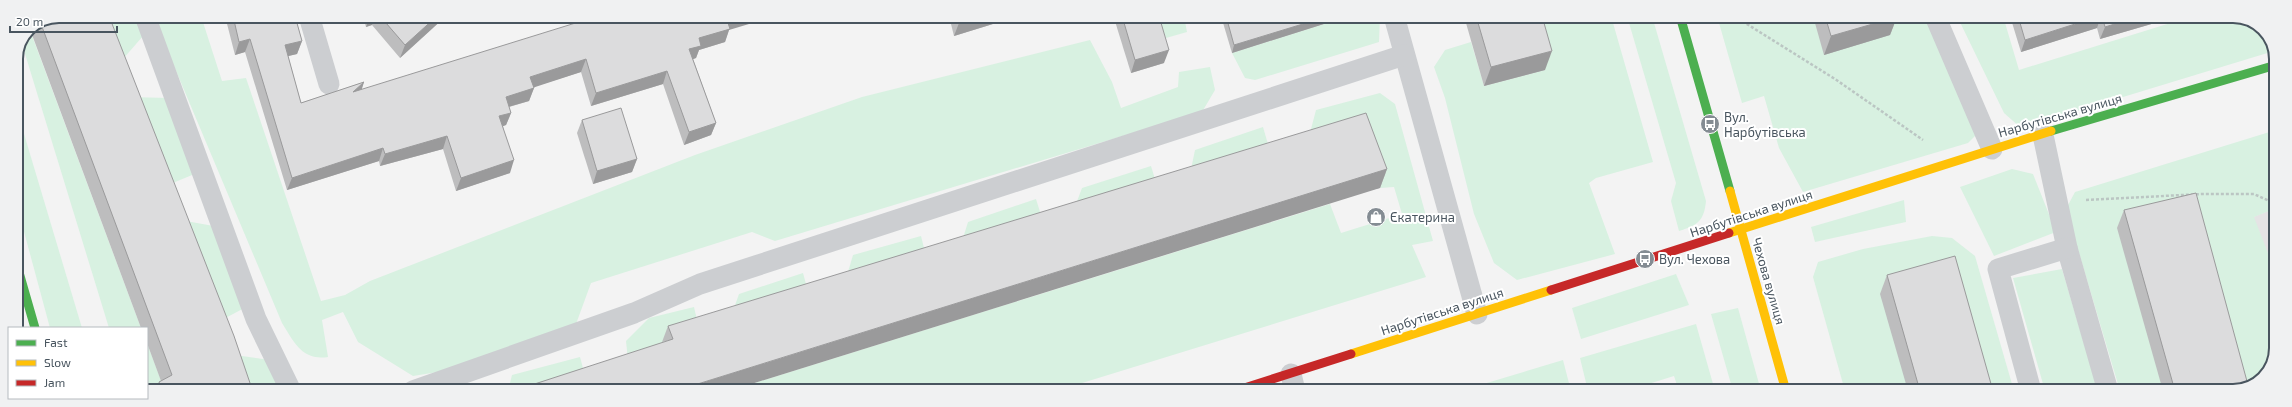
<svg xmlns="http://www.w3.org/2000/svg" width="2292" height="407" font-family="'Exo 2',sans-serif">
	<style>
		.education { fill: #e5e4e5 }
		.green { fill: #d8f1e1 }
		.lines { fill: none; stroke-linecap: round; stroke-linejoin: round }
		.path { stroke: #bbc6c3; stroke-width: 2.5; stroke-dasharray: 3 2; stroke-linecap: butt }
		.lane { stroke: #ccced1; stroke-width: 21 }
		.fast { stroke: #4caf50; stroke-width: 9 }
		.slow { stroke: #ffc107; stroke-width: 9 }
		.jam { stroke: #c62828; stroke-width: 9 }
		.wall { fill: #bdbdbe }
		.shaded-wall { fill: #9a9a9b }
		.building { fill: #dcdcdd; stroke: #9a9a9b }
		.labels { text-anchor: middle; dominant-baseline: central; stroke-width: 4; stroke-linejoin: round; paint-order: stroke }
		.street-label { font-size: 13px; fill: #49555f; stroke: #fff }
		.poi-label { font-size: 13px; fill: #49555f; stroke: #fff; text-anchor: start }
		.rim { fill: none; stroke: #49555f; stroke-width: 2 }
	</style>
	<rect width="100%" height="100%" fill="#f3f3f3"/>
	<polygon class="education" points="2276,208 2276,274 2253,217"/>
	<g class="green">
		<polygon points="59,16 31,33 141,328 109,328 22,44 29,28"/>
		<polygon points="96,16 136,16 143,36 116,67"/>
		<path d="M153,16h48l21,65 24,-3 75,223 24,-6 25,-14 325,-126 167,-58 228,-57 22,42 9,26 57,-21 1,-15 31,-5 5,23 -13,22 -427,129 -23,-9 -161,51 -15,41 -132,47 -31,5 -55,-34 -15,-30 -21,8 6,37c-26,4 -34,-15 -46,-34z"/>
		<polygon points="1157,16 1184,16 1187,32 1166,38"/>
		<polygon points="1325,16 1380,16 1379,42 1255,80 1245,78 1232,53 1327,23"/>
		<polygon points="1530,16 1611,16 1653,162 1596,178 1589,183 1615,254 1517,280 1494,263 1474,214 1445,98 1434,67 1445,50 1471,42 1484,86 1545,70"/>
		<path d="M1627,16h25l54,185c-2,20 -8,24 -27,30l-8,-30 5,-18z"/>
		<polygon points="1717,16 1925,16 1977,134 1968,143 1803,192 1779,148 1764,96 1742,103"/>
		<polygon points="1957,16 2003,16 2019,70 2193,16 2239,16 2264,29 2274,51 2021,128 2004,113"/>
		<polygon points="1380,93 1395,104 1433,241 1412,245 1426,277 1056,391 729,391 1330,204 1341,233 1402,214 1394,187 1380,188 1359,132 1306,148 1316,110"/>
		<polygon points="128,97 169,98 197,173 163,187"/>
		<polygon points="16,107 82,328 50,328 16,202"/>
		<polygon points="1263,127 1272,158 1188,184 1195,150"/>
		<polygon points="2276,130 2276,208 2254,217 2276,274 2276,354 2261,380 2237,390 2120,391 2066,209 2075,192"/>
		<polygon points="1151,166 1159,192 1070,220 1082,188"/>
		<polygon points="2012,169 2033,174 2056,232 1994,256 1960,187"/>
		<polygon points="1036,199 1045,228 958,254 968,222"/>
		<polygon points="1904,200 1906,222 1815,242 1811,227"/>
		<polygon points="175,219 219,227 250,305 216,323"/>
		<polygon points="921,236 928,264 843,289 853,255"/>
		<polygon points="1932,236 1952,238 1975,256 2014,391 1845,391 1813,277 1818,262 1863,249"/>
		<polygon points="2062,269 2098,391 2045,391 2013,278"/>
		<polygon points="803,273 810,299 728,325 739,294"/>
		<polygon points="1676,274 1689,305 1581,339 1572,308"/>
		<polygon points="694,307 700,333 629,370 626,341 649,318"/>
		<polygon points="1738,308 1761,391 1733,391 1711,314"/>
		<polygon points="1696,324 1715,391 1679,391 1674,376 1626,391 1588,391 1580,358"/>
		<polygon points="147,343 165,391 147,391"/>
		<polygon points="228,354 270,360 281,391 240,391"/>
		<polygon points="580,357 587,383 565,391 508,391 512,375"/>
		<polygon points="1563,360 1571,391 1460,391"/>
	</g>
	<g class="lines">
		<g class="path">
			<polyline points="1734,16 1835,79 1923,140"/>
			<polyline points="2086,200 2202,194 2254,194 2276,204"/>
		</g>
		<g class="lane">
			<polyline points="145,16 256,319 291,391"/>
			<polyline points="309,16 329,84"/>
			<polyline points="1394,16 1477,314"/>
			<polyline points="1935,16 1992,149"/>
			<polyline points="2043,135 2067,248 2108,391"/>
			<polyline points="1291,374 1295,391"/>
			<polyline points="413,391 634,313 700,284 1404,55"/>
			<polyline points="2031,391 1998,269 2067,248"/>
		</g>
		<g class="fast">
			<polyline points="1680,16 1730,191"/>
			<polyline points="2051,131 2276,65"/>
			<polyline points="16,262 35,328"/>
		</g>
		<g class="slow">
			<polyline points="1730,191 1786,391"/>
			<polyline points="1729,233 2051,131"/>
			<polyline points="1351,354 1551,290"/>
		</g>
		<g class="jam">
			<polyline points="1551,290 1729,233"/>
			<polyline points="1235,391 1351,354"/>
		</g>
	</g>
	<g class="wall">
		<polygon points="59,16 250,383 253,391 156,391 159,382 161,381 147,343 147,328 141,328 31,32 33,27"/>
		<polygon points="225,16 295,16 302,41 297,54 288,56 301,103 364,82 361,90 729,30 725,42 699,50 696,58 693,59 716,123 711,135 684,145 663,84 591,106 581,72 533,87 534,88 529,101 509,107 511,113 506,125 503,126 510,173 456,191 443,149 380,166 379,161 287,190 245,52 235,55"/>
		<polygon points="363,16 446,16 400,58 372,25 366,27"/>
		<polygon points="823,16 851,16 825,23"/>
		<polygon points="949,16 1019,16 954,36"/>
		<polygon points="1020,16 1038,16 1021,21"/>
		<polygon points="1115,16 1159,16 1164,63 1131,73 1114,18"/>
		<polygon points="1221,16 1330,16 1327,23 1232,53"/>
		<polygon points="1464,16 1542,16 1545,70 1484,86"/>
		<polygon points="1813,16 1897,16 1897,17 1890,35 1824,55"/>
		<polygon points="2010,16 2173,16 2172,18 2100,39 2097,28 2021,52"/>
		<polygon points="582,120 637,159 632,172 593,184 577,133"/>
		<polygon points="1387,169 1380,188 662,342 668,326"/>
		<polygon points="2124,210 2233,391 2163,391 2117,228"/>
		<polygon points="1887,275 1993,391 1908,391 1880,294"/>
	</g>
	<g class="shaded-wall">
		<polygon points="212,16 219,16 211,18"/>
		<polygon points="370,16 375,16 372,25 366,27"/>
		<polygon points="437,16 446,16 400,58 405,45"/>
		<polygon points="739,16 776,16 729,30 725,42 699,50 696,58 685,62 689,49 699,38 727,20"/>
		<polygon points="828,16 851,16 825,23"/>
		<polygon points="981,16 1019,16 954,36 959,23"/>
		<polygon points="1023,16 1038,16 1021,21"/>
		<polygon points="1329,16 1330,16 1327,23 1232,53 1234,45"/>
		<polygon points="2101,16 2097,28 2021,52 2025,40"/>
		<polygon points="2140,16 2173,16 2172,18 2100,39 2105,27"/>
		<polygon points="1897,17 1890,35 1824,55 1831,36"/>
		<polygon points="250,39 245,52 235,55 239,42"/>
		<polygon points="302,41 297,54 280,58 285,45"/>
		<polygon points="1169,50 1164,63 1131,73 1135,60"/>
		<polygon points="1552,51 1545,70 1484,86 1491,67"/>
		<polygon points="586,59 581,72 526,90 530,77"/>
		<polygon points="667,71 663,84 591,106 596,93"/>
		<polygon points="364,82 360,95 353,92"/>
		<polygon points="534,88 529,101 501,109 506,97"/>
		<polygon points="511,113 506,125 495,129 499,116"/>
		<polygon points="716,123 711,135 684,145 689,132"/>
		<polygon points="447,136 443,149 380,166 385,154"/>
		<polygon points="383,148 379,161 287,190 292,178"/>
		<polygon points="637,159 632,172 593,184 597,171"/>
		<polygon points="514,160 510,173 456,191 461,178"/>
		<polygon points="1387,169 1380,188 729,391 686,391 688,387"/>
	</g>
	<g class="building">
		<polygon points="59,16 109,16 234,336 250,383 253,391 162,391 159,382 172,375 41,24"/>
		<polygon points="233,16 295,16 302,41 285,45 301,103 364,82 353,92 598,16 739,16 727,20 730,29 699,38 701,46 689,49 716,123 689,132 667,71 596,93 586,59 530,77 534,88 506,97 511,113 499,116 514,160 461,178 447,136 385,154 383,148 292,178 250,39 239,42"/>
		<polygon points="380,16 437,16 405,45"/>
		<polygon points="957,16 981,16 959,23"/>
		<polygon points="1122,16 1159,16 1169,50 1135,60"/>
		<polygon points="1226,16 1329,16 1234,45"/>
		<polygon points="1476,16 1542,16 1552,51 1491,67"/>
		<polygon points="1825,16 1897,16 1897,17 1831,36"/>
		<polygon points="2018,16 2100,16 2025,40"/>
		<polygon points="2102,16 2140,16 2105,27"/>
		<polygon points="621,108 637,159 597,171 582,120"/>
		<polygon points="1366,113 1387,169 688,387 689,391 513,391 673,339 668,326"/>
		<polygon points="2196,193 2248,385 2233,391 2175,391 2124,210"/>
		<polygon points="1955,256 1993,391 1920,391 1887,275"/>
	</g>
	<defs>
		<symbol id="bus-disc" viewBox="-11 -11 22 22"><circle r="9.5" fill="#848c93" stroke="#fff"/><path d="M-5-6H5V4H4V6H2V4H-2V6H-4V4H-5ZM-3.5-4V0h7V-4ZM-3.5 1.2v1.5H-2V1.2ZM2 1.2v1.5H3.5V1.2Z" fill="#fff"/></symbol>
		<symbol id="shop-disc" viewBox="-11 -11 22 22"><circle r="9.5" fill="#848c93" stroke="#fff"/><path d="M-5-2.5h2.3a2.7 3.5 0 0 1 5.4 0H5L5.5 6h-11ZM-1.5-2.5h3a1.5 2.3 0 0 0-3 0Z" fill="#fff"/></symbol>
	</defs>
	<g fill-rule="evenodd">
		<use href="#bus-disc" x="1699" y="113" width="22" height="22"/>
		<use href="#shop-disc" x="1365" y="206" width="22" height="22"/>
		<use href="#bus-disc" x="1634" y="248" width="22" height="22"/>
	</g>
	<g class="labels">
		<g class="street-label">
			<text transform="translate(2060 115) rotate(-16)">Нарбутівська вулиця</text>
			<text transform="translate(1751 213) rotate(-18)">Нарбутівська вулиця</text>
			<text transform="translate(1769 281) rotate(74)">Чехова вулиця</text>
			<text transform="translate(1442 311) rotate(-18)">Нарбутівська вулиця</text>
		</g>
		<g class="poi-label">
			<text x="1724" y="117">Вул.<tspan x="1724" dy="15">Нарбутівська</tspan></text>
			<text x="1390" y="217">Єкатерина</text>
			<text x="1659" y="259">Вул. Чехова</text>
		</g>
	</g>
	<path d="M0 0H2292V407H0ZM59 23H2233A36 36 0 0 1 2269 59V348A36 36 0 0 1 2233 384H59A36 36 0 0 1 23 348V59A36 36 0 0 1 59 23Z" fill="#f0f1f2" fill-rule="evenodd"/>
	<path class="rim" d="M59 23H2233A36 36 0 0 1 2269 59V348A36 36 0 0 1 2233 384H59A36 36 0 0 1 23 348V59A36 36 0 0 1 59 23Z"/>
	<rect x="8" y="327" width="140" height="72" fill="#ffffff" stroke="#b6bbbf"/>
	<rect x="16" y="340" width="20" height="6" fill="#4caf50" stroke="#b6bbbf"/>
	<text x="44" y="347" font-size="12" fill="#49555f">Fast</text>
	<rect x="16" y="360" width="20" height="6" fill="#ffc107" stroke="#b6bbbf"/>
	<text x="44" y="367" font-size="12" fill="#49555f">Slow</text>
	<rect x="16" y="380" width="20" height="6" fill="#c62828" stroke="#b6bbbf"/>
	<text x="44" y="387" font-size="12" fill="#49555f">Jam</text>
	<path d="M10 26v6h107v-6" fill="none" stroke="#49555f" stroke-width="2"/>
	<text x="16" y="26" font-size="12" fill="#49555f" stroke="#ffffff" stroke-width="3" paint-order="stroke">20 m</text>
</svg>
